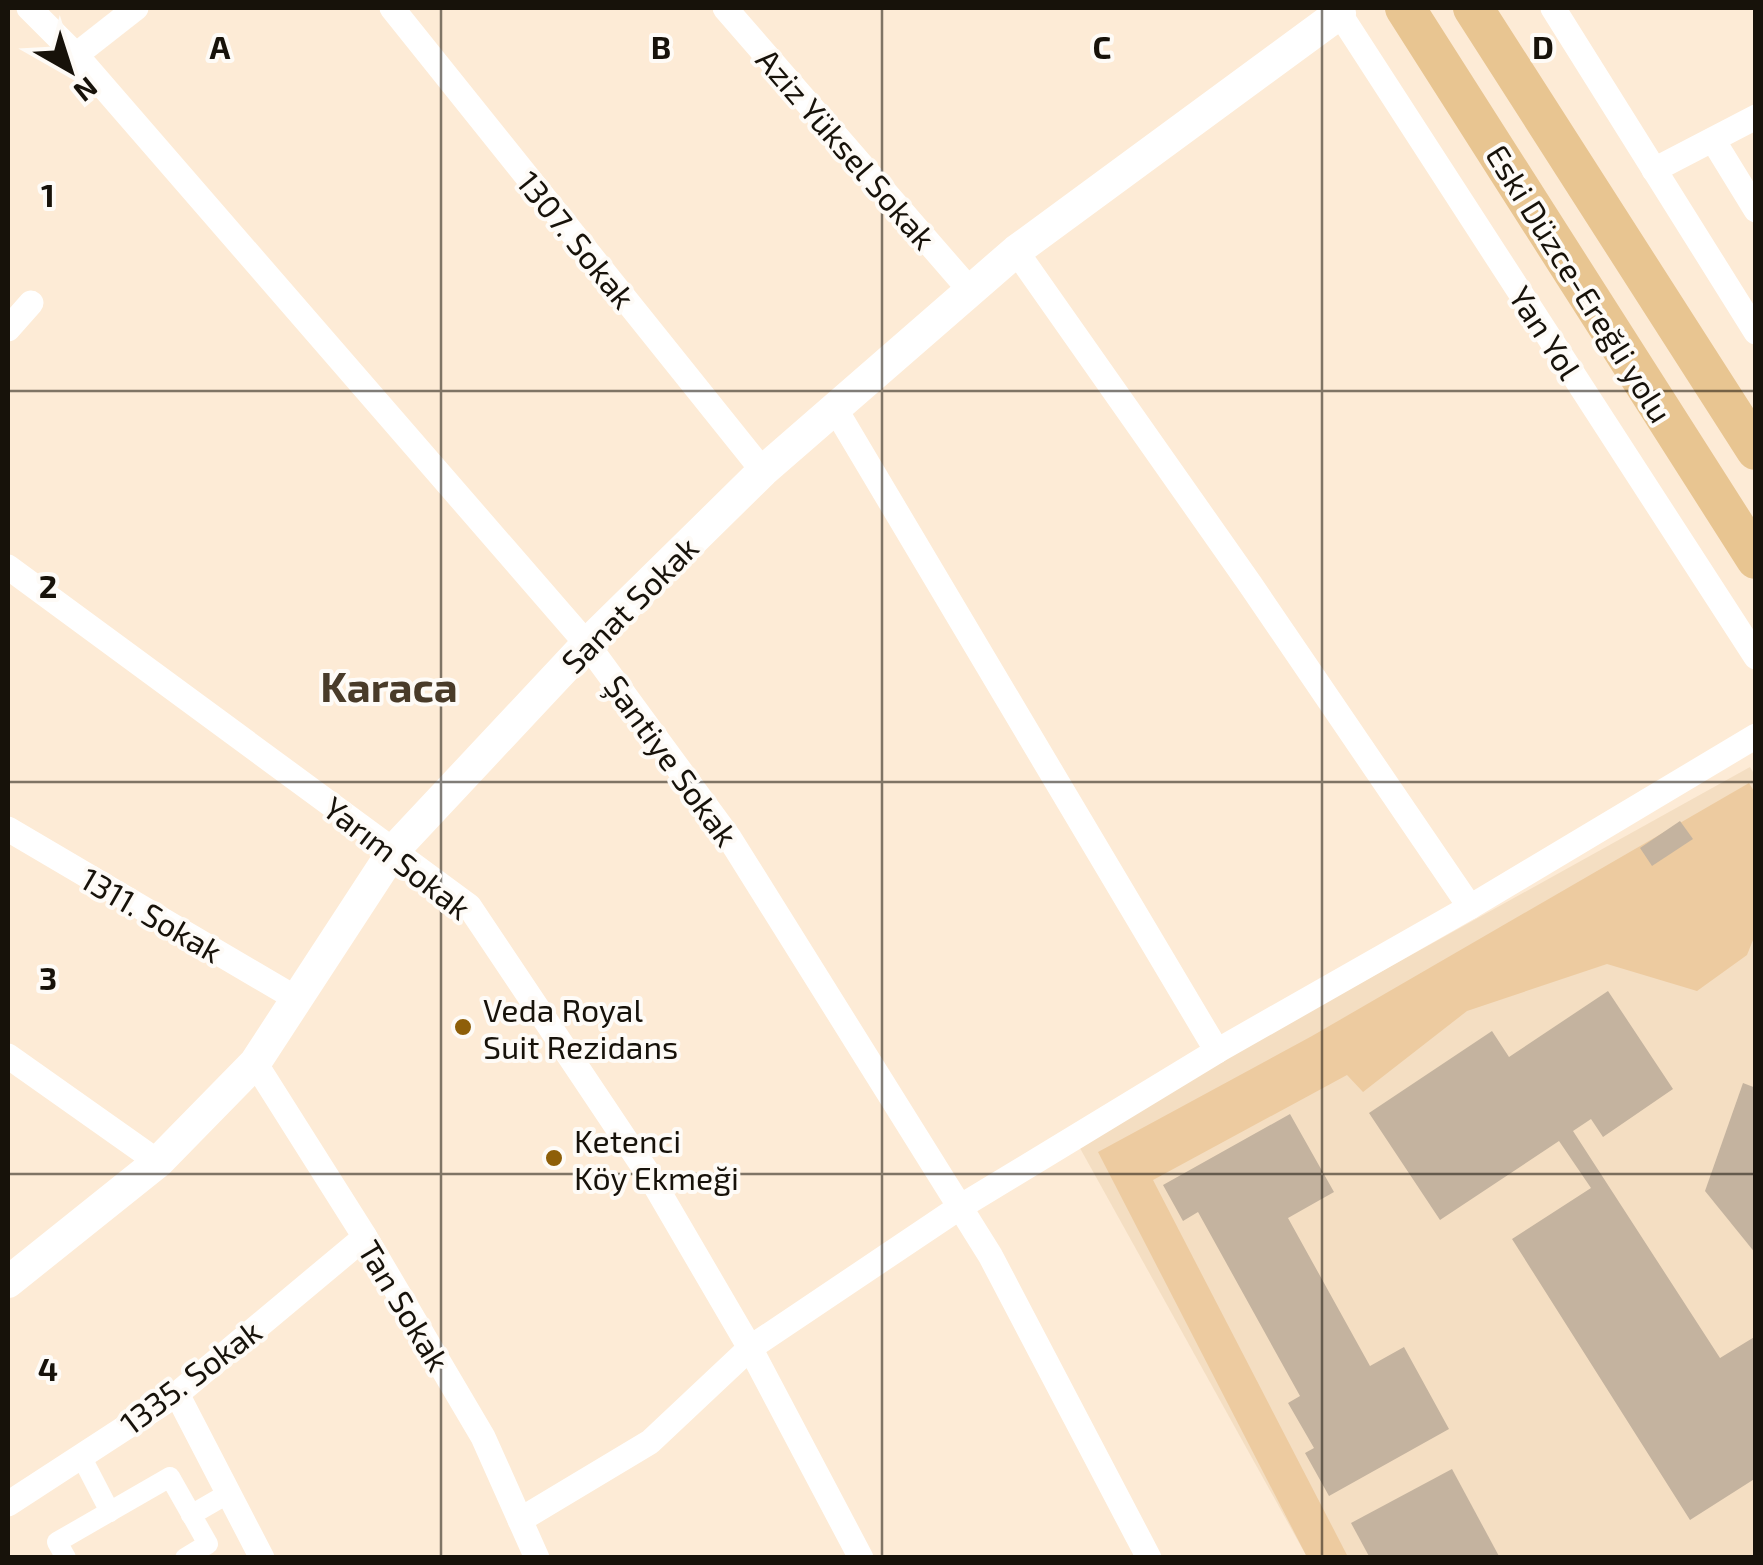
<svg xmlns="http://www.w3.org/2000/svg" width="1763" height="1565" font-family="'Exo 2',sans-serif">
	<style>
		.built { fill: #f4dec2 }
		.green { fill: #edcba0 }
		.building { fill: #c4b39f }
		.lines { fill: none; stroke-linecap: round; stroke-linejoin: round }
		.pedestrian { stroke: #fff; stroke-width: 20 }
		.minor { stroke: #fff; stroke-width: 25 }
		.tertiary { stroke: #fff; stroke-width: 32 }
		.primary { stroke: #e8c591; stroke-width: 40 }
		.grid { fill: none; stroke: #17120a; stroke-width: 2.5; stroke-opacity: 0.55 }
		.poi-dot { fill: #8e5f09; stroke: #fefbf7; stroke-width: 4 }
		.labels { text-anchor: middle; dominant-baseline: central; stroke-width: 8; stroke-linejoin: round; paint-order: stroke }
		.street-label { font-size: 32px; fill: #17120a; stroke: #fefbf7 }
		.poi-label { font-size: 32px; fill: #17120a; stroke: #fefbf7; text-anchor: start }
		.district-label { font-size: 42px; font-weight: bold; fill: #493b29; stroke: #fefbf7 }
		.grid-label { font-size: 32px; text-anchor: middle; font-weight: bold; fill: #17120a; stroke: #fefbf7; stroke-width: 8; stroke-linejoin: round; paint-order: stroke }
	</style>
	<rect width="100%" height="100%" fill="#fdebd6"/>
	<polygon class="built" points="1750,767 1756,777 1755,1557 1307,1557 1076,1141"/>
	<polygon class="green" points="1749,783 1755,793 1755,935 1747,955 1697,991 1607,964 1467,1011 1363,1092 1347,1075 1153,1180 1348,1557 1307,1557 1098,1152 1312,1036"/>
	<g class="building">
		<polygon points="1680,821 1693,839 1652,866 1640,848"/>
		<polygon points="1608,991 1673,1089 1603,1137 1591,1119 1573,1131 1720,1358 1756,1336 1756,1478 1690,1520 1512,1239 1591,1188 1559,1141 1440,1220 1369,1113 1492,1031 1509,1057"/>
		<polygon points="1743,1083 1756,1088 1756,1254 1705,1191"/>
		<polygon points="1290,1114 1334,1192 1288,1218 1370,1366 1404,1347 1449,1429 1329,1496 1305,1453 1314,1448 1288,1403 1300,1396 1198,1212 1183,1221 1163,1185"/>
		<polygon points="1452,1469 1500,1558 1370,1558 1351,1523"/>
	</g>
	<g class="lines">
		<g class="pedestrian">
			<polyline points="81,1456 110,1512"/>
			<polyline points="191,1515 229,1493"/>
			<polyline points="66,1558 57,1542 170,1477 208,1544 185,1558"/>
		</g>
		<g class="minor">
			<polyline points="29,8 76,55 587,644 730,839 990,1255 1149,1558"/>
			<polyline points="392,8 763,471"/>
			<polyline points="725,8 969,289"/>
			<polyline points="1336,8 1756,657"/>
			<polyline points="1553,8 1756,332"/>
			<polyline points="76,55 136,8"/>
			<polyline points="1713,140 1756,210"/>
			<polyline points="1654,170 1756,117"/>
			<polyline points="1016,251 1250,584 1470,907"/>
			<polyline points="8,329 31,303"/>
			<polyline points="834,407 1217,1051"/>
			<polyline points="8,567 469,906 649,1175 750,1348 861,1558"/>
			<polyline points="8,829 297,999"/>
			<polyline points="8,1056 158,1162"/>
			<polyline points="255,1063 365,1237 483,1437 537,1558"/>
			<polyline points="177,1394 262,1558"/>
			<polyline points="8,1504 177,1394 365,1237"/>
			<polyline points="520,1520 650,1442 750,1348 960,1207 1217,1051 1470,907 1756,736"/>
		</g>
		<polyline class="tertiary" points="8,1282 158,1162 255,1063 394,850 587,644 763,471 1016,251 1340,13"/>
		<g class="primary">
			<polyline points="1405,8 1756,559"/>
			<polyline points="1473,8 1756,450"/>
		</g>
	</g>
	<path class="grid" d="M441,8v1550M882,8v1550M1322,8v1550M8,391h1748M8,782h1748M8,1174h1748"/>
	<g class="poi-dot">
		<circle cx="463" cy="1027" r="10"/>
		<circle cx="554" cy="1158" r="10"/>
	</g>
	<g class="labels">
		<g class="street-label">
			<text transform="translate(847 148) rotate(49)">Aziz Yüksel Sokak</text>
			<text transform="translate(577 239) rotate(51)">1307. Sokak</text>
			<text transform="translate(1580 283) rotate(58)">Eski Düzce-Ereğli yolu</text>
			<text transform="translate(1546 332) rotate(57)">Yan Yol</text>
			<text transform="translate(629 604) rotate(-45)">Sanat Sokak</text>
			<text transform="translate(672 760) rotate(54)">Şantiye Sokak</text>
			<text transform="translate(398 857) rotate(38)">Yarım Sokak</text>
			<text transform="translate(152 914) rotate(30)">1311. Sokak</text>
			<text transform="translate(405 1305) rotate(59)">Tan Sokak</text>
			<text transform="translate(190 1376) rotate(-37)">1335. Sokak</text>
		</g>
		<g class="poi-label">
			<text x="483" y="1009">Veda Royal<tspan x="483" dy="37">Suit Rezidans</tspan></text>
			<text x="574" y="1140">Ketenci<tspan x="574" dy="37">Köy Ekmeği</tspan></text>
		</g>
		<g class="district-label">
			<text x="389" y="685">Karaca</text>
		</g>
	</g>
	<g class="grid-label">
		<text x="220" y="59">A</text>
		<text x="661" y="59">B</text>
		<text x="1102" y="59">C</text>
		<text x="1543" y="59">D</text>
		<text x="48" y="207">1</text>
		<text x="48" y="598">2</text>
		<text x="48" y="990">3</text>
		<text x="48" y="1381">4</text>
	</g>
	<rect width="1763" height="1565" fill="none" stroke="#17120a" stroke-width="20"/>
	<g transform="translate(70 70) rotate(141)" stroke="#fefbf7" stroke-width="8" paint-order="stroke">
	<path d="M0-8L18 38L0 25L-18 38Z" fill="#17120a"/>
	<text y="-15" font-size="28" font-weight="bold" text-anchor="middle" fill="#17120a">N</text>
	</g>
</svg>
